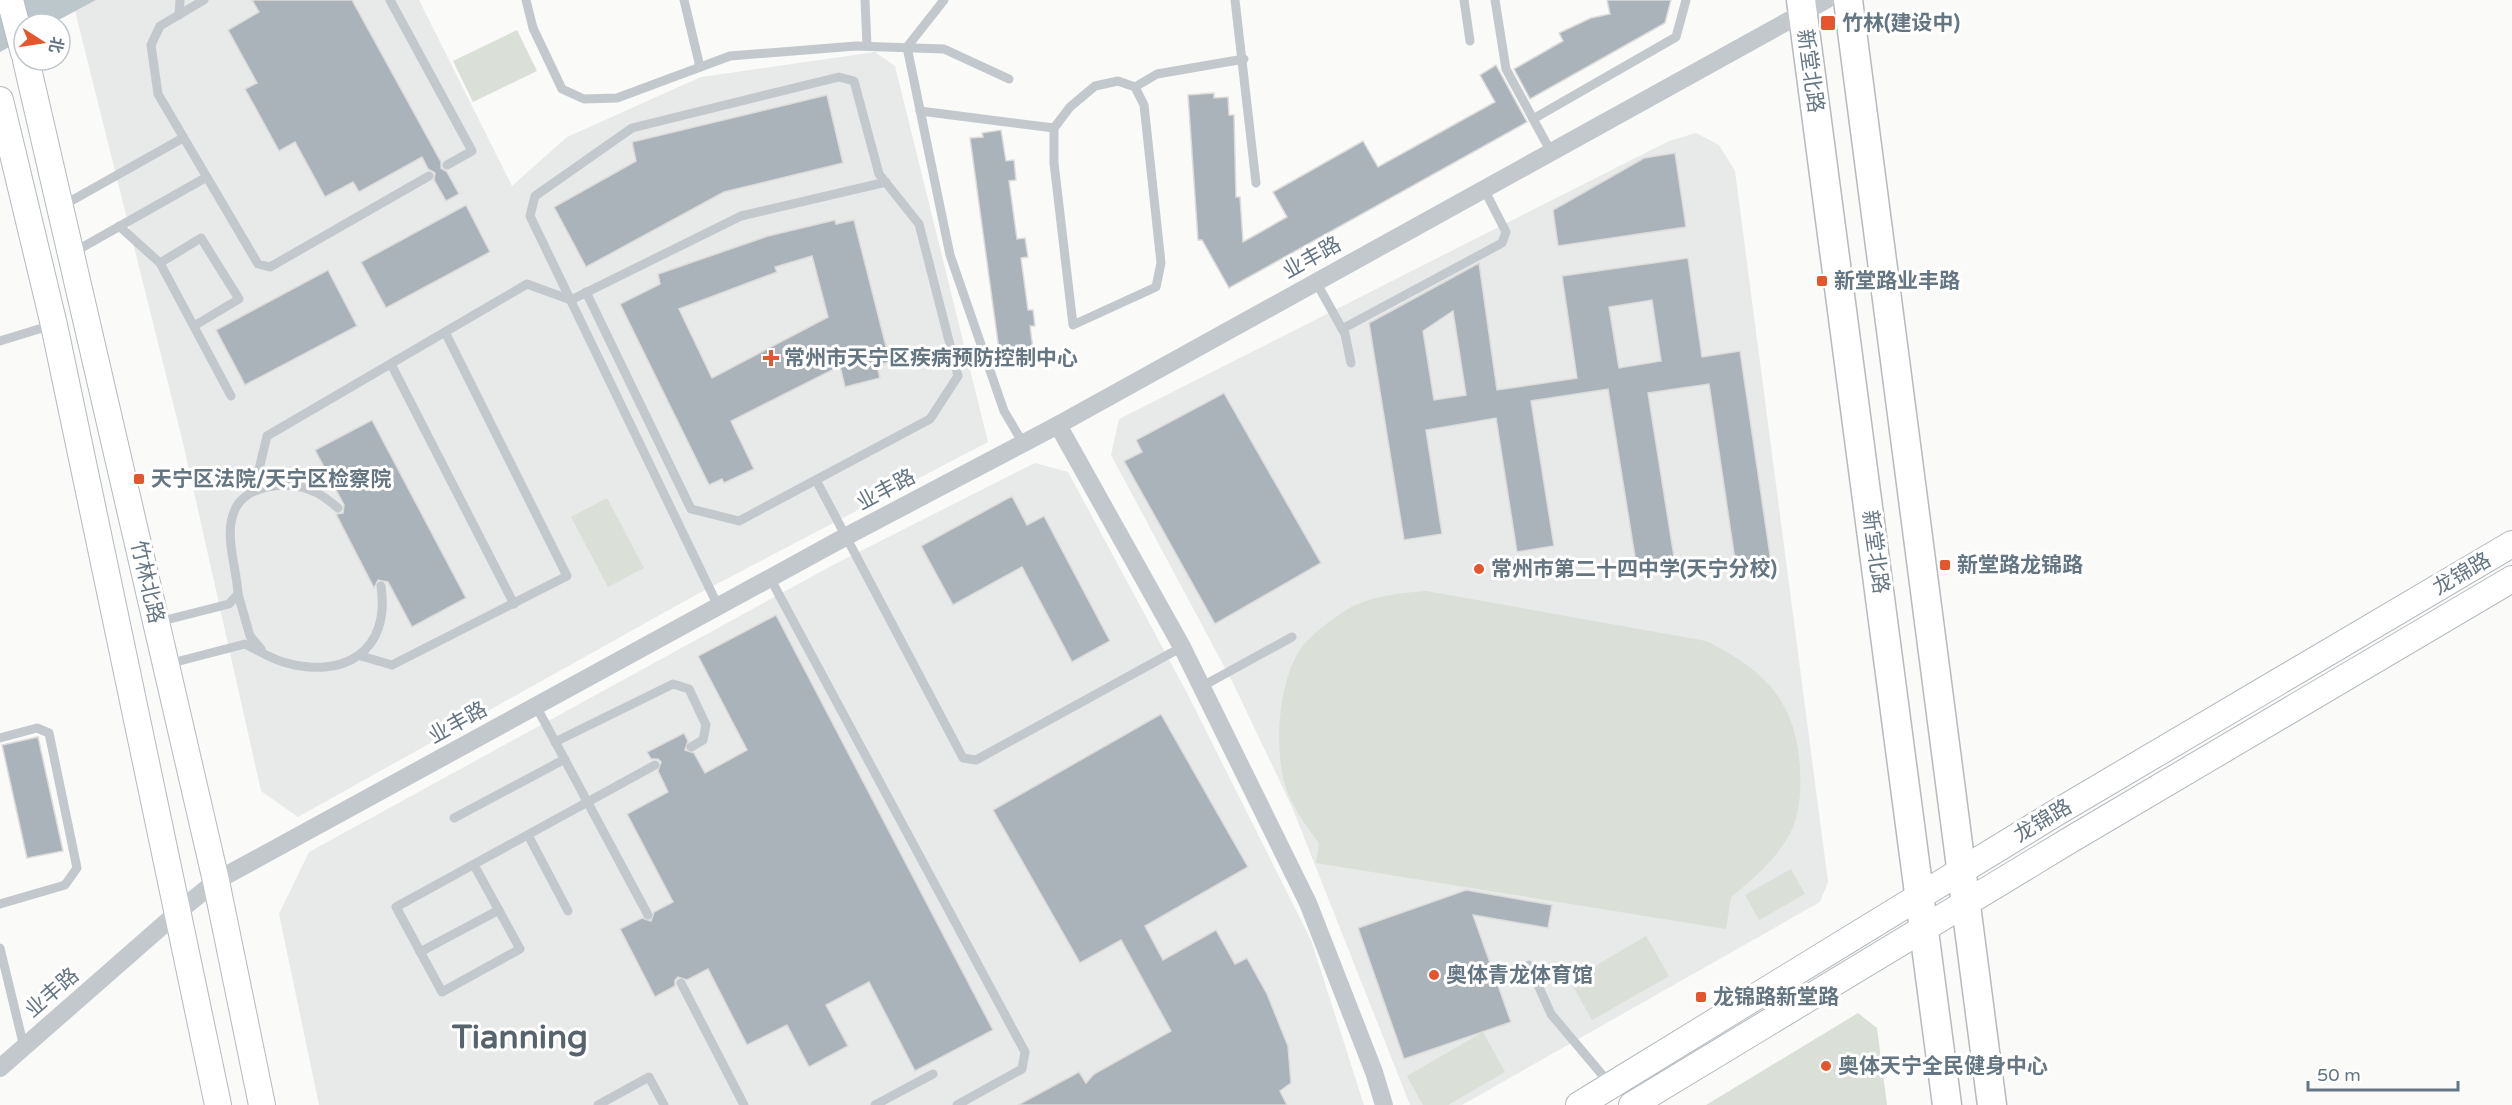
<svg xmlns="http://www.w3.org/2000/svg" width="2512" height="1105" font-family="'Varela Round','Noto Sans SC',sans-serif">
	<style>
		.built { fill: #e8e9e9 }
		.green { fill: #dadfd7 }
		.water { fill: #bbc7cb }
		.building { fill: #aab3b9; stroke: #dcdcda; stroke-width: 1.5; fill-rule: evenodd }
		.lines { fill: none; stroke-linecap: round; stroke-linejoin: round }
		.secondary-casing { stroke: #b3babf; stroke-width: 28 }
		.primary-casing { stroke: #b5babe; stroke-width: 31 }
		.service { stroke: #c3c8cc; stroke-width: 9 }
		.minor { stroke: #c3c8cc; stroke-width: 18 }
		.secondary { stroke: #fff; stroke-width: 26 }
		.primary { stroke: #fff; stroke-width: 28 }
		.poi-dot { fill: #e4572e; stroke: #fff; stroke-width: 2 }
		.labels { text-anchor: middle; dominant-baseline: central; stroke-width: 6; stroke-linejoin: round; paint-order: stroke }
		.poi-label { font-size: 21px; font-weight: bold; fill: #657683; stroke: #fff; text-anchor: start }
		.street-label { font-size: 21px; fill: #657683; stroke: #fff }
		.town-label { font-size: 33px; font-weight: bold; fill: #57646e; stroke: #fff }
	</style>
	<rect width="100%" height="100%" fill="#fafaf8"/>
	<g class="built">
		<polygon points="96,0 419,0 512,186 567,137 701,77 875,52 895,66 988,442 692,597 298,817 261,791 183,443 75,11"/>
		<polygon points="1696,133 1719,145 1735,171 1828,882 1820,902 1462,1105 1410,1105 1292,807 1233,683 1111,455 1119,419 1669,141"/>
		<polygon points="1035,463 1068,472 1186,691 1311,940 1364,1105 319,1105 279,914 309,852 831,566"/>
	</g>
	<g class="green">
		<polygon points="517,30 537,71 473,102 453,61"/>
		<polygon points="607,498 644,568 608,587 571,517"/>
		<path d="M1426,591l280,50c59,29 91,61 94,129 1,18 0,38 -6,55 -12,29 -39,53 -63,72l-5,32 -410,-66 3,-20c-13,-17 -26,-35 -33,-55 -12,-38 -8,-101 12,-135 8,-15 44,-43 60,-49 21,-9 45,-11 68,-13z"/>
		<polygon points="1791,869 1805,894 1759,920 1745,895"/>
		<polygon points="1646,936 1669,976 1592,1020 1570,981"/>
		<polygon points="1858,1013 1877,1028 1887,1105 1706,1105"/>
		<polygon points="1483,1032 1505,1072 1448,1105 1423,1105 1407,1076"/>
	</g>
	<polygon class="water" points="0,0 96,0 51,24 24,24 24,39 0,52"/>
	<g class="building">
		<polygon points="252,0 352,0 441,162 441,168 447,172 459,194 446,201 434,180 435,173 428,169 422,157 359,192 353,182 325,197 295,142 279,151 245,89 257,83 228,30 259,12"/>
		<polygon points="1607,0 1671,0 1665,23 1530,99 1514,69 1563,41 1559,33 1591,18 1610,14"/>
		<polygon points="1496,65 1527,122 1229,288 1202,240 1198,240 1188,95 1214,93 1214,98 1228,97 1229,115 1234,115 1236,197 1240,197 1243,242 1287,217 1273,192 1363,141 1378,167 1495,102 1480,75"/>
		<polygon points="827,95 843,163 724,192 586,267 554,207 636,161 632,142"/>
		<polygon points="1001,130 1006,161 1014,160 1016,180 1009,181 1017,239 1025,238 1028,257 1021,258 1028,310 1033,310 1035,326 1030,326 1034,357 1012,360 1012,355 1000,357 970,138 983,137 982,133"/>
		<polygon points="1675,153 1686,227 1558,246 1553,210 1644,158"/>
		<polygon points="466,205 490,252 386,308 361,262"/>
		<path d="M835,220l1,4 18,-4 36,142 -13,3 3,13 -35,9 -5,-21 -109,55 23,48 -30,14 -2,-4 -13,6 -89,-181 40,-20 -2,-10 110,-38zM812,256l16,61 -116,61 -33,-69 98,-37 -2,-5z"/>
		<path d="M1688,258l14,99 38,-6 31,211 -35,5 -27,-183 -61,9 26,164 -38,6 -28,-174 -77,12 23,145 -37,6 -21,-134 -70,12 16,104 -38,6 -35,-217 110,-60 18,127 80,-12 -15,-102zM1652,300l9,61 -42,7 -10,-61zM1453,311l13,84 -32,5 -11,-69z"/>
		<polygon points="328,270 357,326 245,385 216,330"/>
		<polygon points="1224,393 1321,563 1215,624 1124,461 1142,452 1136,440"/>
		<polygon points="372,420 466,598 412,627 388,582 378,580 374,588 336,514 343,513 344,505 315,450"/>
		<polygon points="1012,496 1027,525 1044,516 1110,641 1072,662 1022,567 953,605 921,546"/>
		<polygon points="776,615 993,1030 915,1071 869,982 826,1005 848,1046 809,1067 787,1025 747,1045 708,969 687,980 678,977 675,980 675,986 655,997 620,929 642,918 651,921 654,912 673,902 627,814 668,792 658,771 661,762 658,759 651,759 647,752 684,733 688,741 685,750 694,753 705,773 747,750 698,656"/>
		<polygon points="1161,714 1248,867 1145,926 1163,960 1216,930 1235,964 1247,958 1267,994 1288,1046 1291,1083 1280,1091 1287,1105 1018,1105 1079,1072 1086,1083 1094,1074 1171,1031 1121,940 1080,963 993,810"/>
		<polygon points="38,737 63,851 27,858 2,745"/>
		<polygon points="1466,890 1552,905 1548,928 1473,915 1511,1022 1404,1059 1358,928"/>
	</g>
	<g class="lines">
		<defs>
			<g id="secondary">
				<polyline points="10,0 24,53"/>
				<polyline points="26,60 216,881 262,1105"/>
				<polyline points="0,100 54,325 218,1105"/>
				<polyline points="1579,1105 2054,814 2512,544"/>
				<polyline points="1632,1105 2070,840 2512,579"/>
			</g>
			<g id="primary">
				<polyline points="1801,0 1947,1105"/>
				<polyline points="1848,0 1992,1105"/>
			</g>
		</defs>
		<use href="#secondary" class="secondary-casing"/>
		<use href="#primary" class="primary-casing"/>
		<g class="service">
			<polyline points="204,0 160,26 151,45 158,94 258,264 270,267 429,176"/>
			<polyline points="390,0 472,151 447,165"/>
			<polyline points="526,0 533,28 562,89 584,99 617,98 730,56 856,46 944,49 1009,79"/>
			<polyline points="684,0 700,67"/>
			<polyline points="865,0 867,46"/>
			<polyline points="944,0 907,47 950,255 1004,411 1023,443"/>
			<polyline points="1235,0 1256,183"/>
			<polyline points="1464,0 1470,41"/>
			<polyline points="1495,0 1506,69 1551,152"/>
			<polyline points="179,15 180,0"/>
			<polygon points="1118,81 1135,87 1144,105 1161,263 1156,287 1073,325 1054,163 1054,128 1070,107 1095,86"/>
			<polyline points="1135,87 1157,74 1244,59"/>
			<polyline points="920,111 1054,128"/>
			<polyline points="1533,119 1676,37 1686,0"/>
			<polyline points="62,206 183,138"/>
			<polyline points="119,226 160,263 231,396"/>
			<polyline points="74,252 205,178"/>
			<polyline points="160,263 201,238 239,299 194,326"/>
			<polyline points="1316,282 1345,334 1351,363"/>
			<polyline points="586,292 691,509 739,521 930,419 958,376 919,224 879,174 854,81 839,77 632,128 535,196 530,216 718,606"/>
			<polyline points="1342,329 1502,243 1506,232 1484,189"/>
			<polyline points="0,341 52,325"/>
			<polyline points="391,364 514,604"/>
			<polyline points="816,480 963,758 976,760 1182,647"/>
			<polyline points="254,490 267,436 527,284 571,300 741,216 886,182"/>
			<polyline points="770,578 1025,1052 1022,1069 957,1105"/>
			<polyline points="238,594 250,636 261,649"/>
			<path d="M158,622l71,-18 9,-10c-1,-25 -14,-58 -4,-82 10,-29 58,-32 81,-20 9,4 16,10 23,16"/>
			<polyline points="361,656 392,665 567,576 445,332"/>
			<path d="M168,664l77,-20c12,6 25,14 38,18 60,18 108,-10 98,-76"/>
			<polyline points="1201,687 1292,637"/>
			<polyline points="536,706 648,915"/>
			<polyline points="0,738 37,728 49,733 77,868 65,885 0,904"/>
			<polyline points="555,742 673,684 689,689 706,725 703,740 691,747"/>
			<polyline points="454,818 565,759"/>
			<polyline points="528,835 568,911"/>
			<polyline points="474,865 520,949 442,992 396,907 655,765"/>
			<polyline points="0,948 24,1047"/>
			<polyline points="420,952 499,910"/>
			<polyline points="1529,965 1551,1014 1610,1084"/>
			<polyline points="681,983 744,1105"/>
			<polyline points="598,1105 649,1077 664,1105"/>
			<polyline points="875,1105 933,1074"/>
		</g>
		<g class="minor">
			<polyline points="1058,425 1182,647 1308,903 1374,1072 1384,1105"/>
			<polyline points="0,1068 178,912 216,881 845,537 1058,425 1826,0"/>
		</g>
		<use href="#secondary" class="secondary"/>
		<use href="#primary" class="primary"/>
	</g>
	<g class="poi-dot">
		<rect x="1820" y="15" width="16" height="16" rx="3"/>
		<rect x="1816" y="275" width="12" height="12" rx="3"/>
		<path d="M768 349h6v6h6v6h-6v6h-6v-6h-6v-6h6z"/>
		<rect x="133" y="473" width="12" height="12" rx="3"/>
		<rect x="1939" y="559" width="12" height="12" rx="3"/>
		<circle cx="1479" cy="569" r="6"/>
		<circle cx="1434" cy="975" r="6"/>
		<rect x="1695" y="991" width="12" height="12" rx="3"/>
		<circle cx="1826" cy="1066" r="6"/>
	</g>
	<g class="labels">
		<g class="poi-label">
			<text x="1842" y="23">竹林(建设中)</text>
			<text x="1834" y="281">新堂路业丰路</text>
			<text x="784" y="358">常州市天宁区疾病预防控制中心</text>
			<text x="151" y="479">天宁区法院/天宁区检察院</text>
			<text x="1957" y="565">新堂路龙锦路</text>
			<text x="1491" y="569">常州市第二十四中学(天宁分校)</text>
			<text x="1446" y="975">奥体青龙体育馆</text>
			<text x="1713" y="997">龙锦路新堂路</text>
			<text x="1838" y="1066">奥体天宁全民健身中心</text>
		</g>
		<g class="street-label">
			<text transform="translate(1810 71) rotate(82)">新堂北路</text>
			<text transform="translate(1312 258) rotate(-29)">业丰路</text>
			<text transform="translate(886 490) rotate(-28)">业丰路</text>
			<text transform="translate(1875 552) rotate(82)">新堂北路</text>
			<text transform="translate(2462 574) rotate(-30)">龙锦路</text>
			<text transform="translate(147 582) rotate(77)">竹林北路</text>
			<text transform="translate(458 723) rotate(-29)">业丰路</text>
			<text transform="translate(2043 821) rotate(-31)">龙锦路</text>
			<text transform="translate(52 993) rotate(-41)">业丰路</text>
		</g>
		<g class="town-label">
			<text x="520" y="1037">Tianning</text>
		</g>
	</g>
	<g transform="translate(42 42) rotate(102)"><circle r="28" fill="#ffffff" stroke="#c1c8cd" stroke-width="1.5"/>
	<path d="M0-4.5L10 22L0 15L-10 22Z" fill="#e4572e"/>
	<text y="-9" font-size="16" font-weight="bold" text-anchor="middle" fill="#657683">北</text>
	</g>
	<path d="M2308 1081v9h150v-9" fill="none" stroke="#657683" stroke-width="3"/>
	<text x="2317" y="1081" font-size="18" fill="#657683" stroke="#ffffff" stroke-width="4.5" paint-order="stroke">50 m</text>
</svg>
